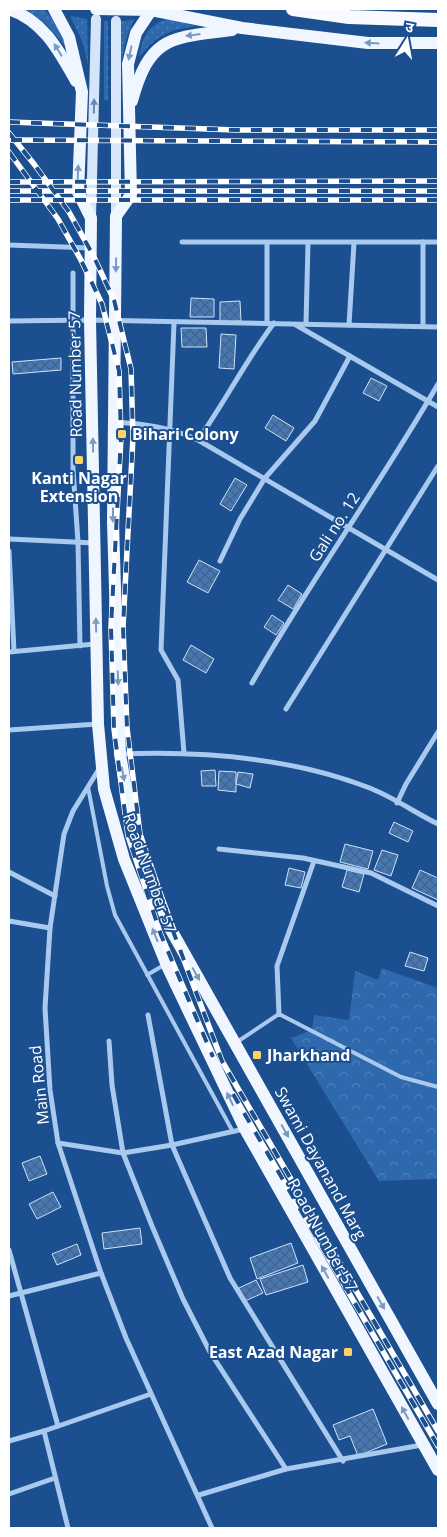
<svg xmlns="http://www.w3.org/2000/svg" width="447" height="1537" font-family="'Open Sans','Noto Sans Devanagari',sans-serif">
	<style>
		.forest { fill: url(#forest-crowns) }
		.garden { fill: url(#garden-dots) }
		.building { fill: url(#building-cross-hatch); stroke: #cfe3fa }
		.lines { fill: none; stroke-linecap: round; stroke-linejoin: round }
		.service { stroke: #a9c9ee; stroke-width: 4 }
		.minor { stroke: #a9c9ee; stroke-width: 5 }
		.secondary { stroke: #d6e6fa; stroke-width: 10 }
		.primary { stroke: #f0f6ff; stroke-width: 12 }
		.trunk { stroke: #f8faff; stroke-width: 14 }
		.rail-casing { stroke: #fff; stroke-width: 5.5 }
		.rail { stroke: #1b4f8f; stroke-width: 4; stroke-dasharray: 11; stroke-linecap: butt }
		.oneway { fill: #7b9ac1 }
		.oneway2 { fill: #668bba }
		.poi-dot { fill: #ffd166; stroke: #1b4f8f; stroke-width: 2 }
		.labels { text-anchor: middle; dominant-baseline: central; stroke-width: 4; stroke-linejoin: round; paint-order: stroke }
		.street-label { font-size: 16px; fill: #fff; stroke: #1b4f8f }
		.poi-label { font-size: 16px; font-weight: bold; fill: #fff; stroke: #1b4f8f; text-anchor: start }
	</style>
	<defs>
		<pattern id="forest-crowns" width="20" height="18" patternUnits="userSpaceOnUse" patternTransform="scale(1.25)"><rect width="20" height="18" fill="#2e69ad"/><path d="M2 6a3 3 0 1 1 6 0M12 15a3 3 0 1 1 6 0" fill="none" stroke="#4d80b9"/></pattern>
		<pattern id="garden-dots" width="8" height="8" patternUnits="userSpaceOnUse" patternTransform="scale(1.25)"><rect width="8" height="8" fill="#2e69ad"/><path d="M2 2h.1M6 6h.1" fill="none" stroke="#4d80b9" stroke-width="1.8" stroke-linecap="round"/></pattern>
		<pattern id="building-cross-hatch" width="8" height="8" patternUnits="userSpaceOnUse" patternTransform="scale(1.25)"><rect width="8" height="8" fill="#4478b7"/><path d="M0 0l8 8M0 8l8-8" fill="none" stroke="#486282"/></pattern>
	</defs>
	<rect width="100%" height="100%" fill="#1b4f8f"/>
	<polygon class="forest" points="382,968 438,988 438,1179 379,1181 291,1038 312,1030 314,1015 349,1020 355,971 378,980"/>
	<g class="garden">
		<polygon points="26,9 45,10 55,22 67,48 45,23"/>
		<polygon points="70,16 87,19 88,65 83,43"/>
		<polygon points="134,19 127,36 120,66 119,22"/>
		<path d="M168,19l29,7c-28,4 -39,8 -58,31 3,-19 9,-33 29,-38z"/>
		<polygon points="104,21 108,21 108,101 104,100"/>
	</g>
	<g class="building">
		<polygon points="191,298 214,299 214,317 190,317"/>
		<polygon points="240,301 241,321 220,322 220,302"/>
		<polygon points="181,328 206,328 207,347 182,347"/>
		<polygon points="221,334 236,335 234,369 219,368"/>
		<polygon points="61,358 61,370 13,374 12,362"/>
		<polygon points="371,378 387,386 379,401 363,393"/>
		<polygon points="273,415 294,428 286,441 265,428"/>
		<polygon points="235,478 247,485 231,511 220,504"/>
		<polygon points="199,560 220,571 208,593 187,582"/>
		<polygon points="288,585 302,594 293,609 278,600"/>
		<polygon points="272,615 284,623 276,635 264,627"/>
		<polygon points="191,645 214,659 206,673 183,660"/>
		<polygon points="215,770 216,786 202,786 201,771"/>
		<polygon points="219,771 236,772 236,792 218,790"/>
		<polygon points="238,772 253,774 250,788 236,784"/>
		<polygon points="394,822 413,831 408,842 389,833"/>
		<polygon points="345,844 373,851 368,869 340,862"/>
		<polygon points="382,850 398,855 391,876 374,870"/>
		<polygon points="289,868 305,872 301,888 285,885"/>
		<polygon points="347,870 364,874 359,892 342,887"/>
		<polygon points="420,870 438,878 438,900 412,888"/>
		<polygon points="410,952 428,958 424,971 405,966"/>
		<polygon points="40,1156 47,1174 29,1181 22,1163"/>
		<polygon points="53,1192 61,1207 37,1219 29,1204"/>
		<polygon points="140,1228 142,1244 104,1249 102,1233"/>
		<polygon points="291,1243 298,1263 257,1279 250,1258"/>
		<polygon points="77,1244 81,1255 57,1265 52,1254"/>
		<polygon points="303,1265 308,1282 266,1295 260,1279"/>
		<polygon points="256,1280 263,1293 245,1301 239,1288"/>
		<polygon points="373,1409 387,1444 358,1456 350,1436 339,1440 333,1425"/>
	</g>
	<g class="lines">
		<g class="service">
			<polyline points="88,787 107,886 115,915 233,1132"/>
			<polyline points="147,975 164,965"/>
			<polyline points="237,1042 279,1014 401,1077 438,1087"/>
		</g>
		<g class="minor">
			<polyline points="182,242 438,242"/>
			<polyline points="423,242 423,326"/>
			<polyline points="267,243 267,323"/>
			<polyline points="9,245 91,248"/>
			<polyline points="73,273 73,469 78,542 80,646"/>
			<polyline points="9,321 90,320 438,327"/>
			<polyline points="174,323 161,650 178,680 184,753"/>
			<polyline points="306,324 308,243"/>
			<polyline points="296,325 438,407"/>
			<polyline points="349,325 354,243"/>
			<path d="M114,422c31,2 56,5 84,18l240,140"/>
			<path d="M198,440c27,-38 48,-80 76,-117"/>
			<polyline points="9,539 95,543"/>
			<polyline points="9,551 14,651"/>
			<polyline points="220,561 240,519 265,478 315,421 350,356"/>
			<polyline points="9,652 95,644"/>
			<path d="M252,683c58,-102 127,-197 186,-299"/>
			<polyline points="286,709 438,466"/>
			<polyline points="9,730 98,724"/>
			<path d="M120,754c80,-3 171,4 247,33 25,9 48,26 71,37"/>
			<polyline points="99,769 73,811 64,834 50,928 45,1008 50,1090 58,1143 101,1273 126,1338 212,1528"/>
			<polyline points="397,803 406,784 438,732"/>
			<polyline points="219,849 303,858 371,873 438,906"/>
			<polyline points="9,872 55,896"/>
			<polyline points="9,921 50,928"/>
			<polyline points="279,1014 277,966 314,861"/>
			<polyline points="148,1015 172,1145 230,1278 343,1461"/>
			<polyline points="109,1041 112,1085 123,1153 152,1226 183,1299 210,1352 286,1469"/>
			<polyline points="58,1143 123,1153 172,1145 244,1129"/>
			<polyline points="9,1250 58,1426"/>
			<polyline points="9,1296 101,1273"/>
			<polyline points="44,1431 68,1528"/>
			<polyline points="9,1441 44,1431 151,1394"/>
			<polyline points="9,1494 55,1478"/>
			<polyline points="199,1495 286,1469 422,1445"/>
		</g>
		<g class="secondary">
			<polyline points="116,21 116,216"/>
			<polyline points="91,218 96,19"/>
		</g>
		<g class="primary">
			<path d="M9,9c35,12 50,42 67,72"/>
			<polyline points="54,9 69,37 82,92 78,192 91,218 90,320 98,724 104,789 124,859 168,968 245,1129 438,1470"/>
			<polyline points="96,9 151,10 242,28 368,43 438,43"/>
			<polyline points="152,9 136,33 128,64 131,195 116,216 113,522 120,754 134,836 170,928 438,1404"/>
			<path d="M132,101c18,-66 39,-63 100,-71"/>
		</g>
		<polyline class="trunk" points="293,9 349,17 438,20"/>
		<defs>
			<g id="rail">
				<polyline points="9,122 236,130 438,130"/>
				<polyline points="9,133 34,164 69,212 93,255 114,300 131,369 133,437 123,627 127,728 140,834 173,931 222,1061 438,1431"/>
				<polyline points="11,140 438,142"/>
				<polyline points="9,152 58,219 81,260 102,304 119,371 121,437 111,627 114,729 128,836 161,935 213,1057"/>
				<polyline points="9,182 438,181"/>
				<polyline points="9,191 438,191"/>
				<polyline points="9,200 438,200"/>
				<polyline points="233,1094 438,1446"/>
			</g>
		</defs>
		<use href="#rail" class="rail-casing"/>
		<use href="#rail" class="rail"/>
	</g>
	<defs><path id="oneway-solid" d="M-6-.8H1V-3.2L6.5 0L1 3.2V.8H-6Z" transform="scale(1.25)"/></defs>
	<g class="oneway">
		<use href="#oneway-solid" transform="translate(193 35) rotate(173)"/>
		<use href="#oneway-solid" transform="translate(372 43) rotate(-177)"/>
		<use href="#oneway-solid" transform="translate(58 50) rotate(-122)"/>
		<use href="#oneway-solid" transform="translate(130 53) rotate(102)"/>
		<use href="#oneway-solid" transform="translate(78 172) rotate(-88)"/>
		<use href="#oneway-solid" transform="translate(116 265) rotate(91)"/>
		<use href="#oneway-solid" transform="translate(93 445) rotate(-91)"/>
		<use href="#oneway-solid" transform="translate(113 515) rotate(90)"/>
		<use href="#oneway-solid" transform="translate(96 625) rotate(-91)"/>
		<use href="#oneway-solid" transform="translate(118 678) rotate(88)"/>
		<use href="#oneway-solid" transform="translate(123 774) rotate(80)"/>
		<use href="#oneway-solid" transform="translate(155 935) rotate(-112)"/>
		<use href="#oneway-solid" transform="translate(196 974) rotate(61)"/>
		<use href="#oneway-solid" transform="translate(230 1099) rotate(-116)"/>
		<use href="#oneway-solid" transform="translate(285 1131) rotate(61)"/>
		<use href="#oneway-solid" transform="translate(325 1272) rotate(-119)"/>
		<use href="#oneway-solid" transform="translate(381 1303) rotate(61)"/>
		<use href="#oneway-solid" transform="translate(405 1413) rotate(-119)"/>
	</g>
	<use class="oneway2" href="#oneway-solid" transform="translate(94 106) rotate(-89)"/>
	<g class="poi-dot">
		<rect x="117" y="429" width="10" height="10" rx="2.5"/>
		<rect x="74" y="455" width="10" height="10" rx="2.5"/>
		<rect x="252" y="1050" width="10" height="10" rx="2.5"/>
		<rect x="343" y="1347" width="10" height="10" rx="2.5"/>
	</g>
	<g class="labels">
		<g class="street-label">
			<text transform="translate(75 374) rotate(-91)">Road Number 57</text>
			<text transform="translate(334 527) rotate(-57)">Gali no. 12</text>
			<text transform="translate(150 873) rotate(70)">Road Number 57</text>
			<text transform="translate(39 1085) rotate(-96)">Main Road</text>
			<text transform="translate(321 1163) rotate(61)">Swami Dayanand Marg</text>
			<text transform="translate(323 1235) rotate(61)">Road Number 57</text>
		</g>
		<g class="poi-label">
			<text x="132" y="434">Bihari Colony</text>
			<text x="79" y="478" text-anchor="middle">Kanti Nagar<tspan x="79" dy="18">Extension</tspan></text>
			<text x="267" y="1055">Jharkhand</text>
			<text x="338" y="1352" text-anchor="end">East Azad Nagar</text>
		</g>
	</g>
	<rect width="447" height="1537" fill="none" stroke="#ffffff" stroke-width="20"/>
	<g transform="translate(407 40) rotate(11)" stroke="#1b4f8f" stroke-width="4" paint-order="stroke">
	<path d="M0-4L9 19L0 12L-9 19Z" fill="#ffffff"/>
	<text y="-8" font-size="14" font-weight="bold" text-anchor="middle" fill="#ffffff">उ</text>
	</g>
</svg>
